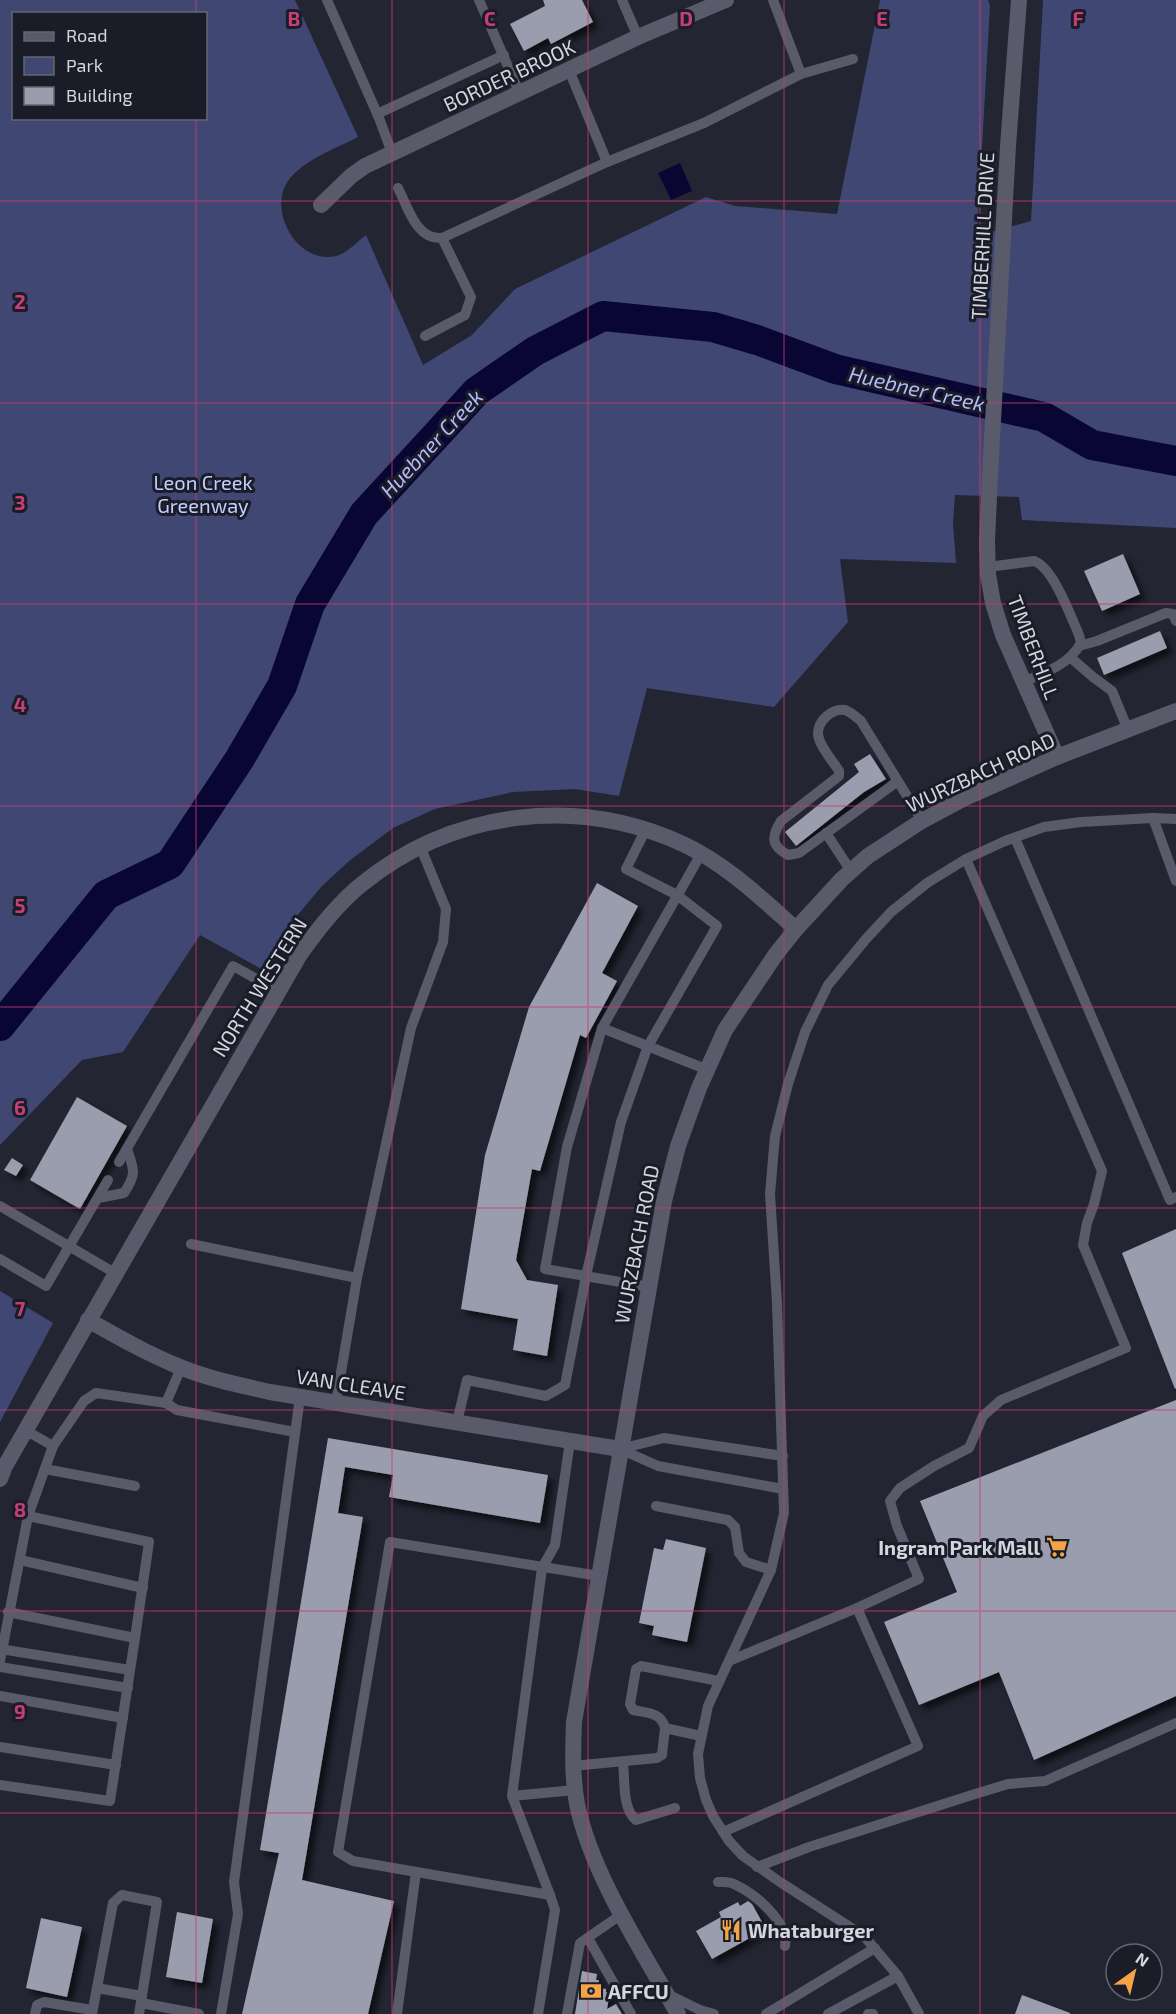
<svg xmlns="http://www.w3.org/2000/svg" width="1176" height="2014" font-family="'Exo 2',sans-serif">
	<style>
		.green { fill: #414773; fill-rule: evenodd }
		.water { fill: #0a0633 }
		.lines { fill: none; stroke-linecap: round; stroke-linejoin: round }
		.river { stroke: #0a0633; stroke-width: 30 }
		.building { fill: #9a9dad; filter: url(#shadow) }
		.service { stroke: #595b6a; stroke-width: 10 }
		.minor { stroke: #595b6a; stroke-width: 16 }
		.tertiary { stroke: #595b6a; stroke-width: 16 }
		.secondary { stroke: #595b6a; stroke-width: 16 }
		.grid { fill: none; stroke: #c63e75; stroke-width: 1.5; stroke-opacity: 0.55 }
		.labels { text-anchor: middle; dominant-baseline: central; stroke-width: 6; stroke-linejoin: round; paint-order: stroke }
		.street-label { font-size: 20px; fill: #d4d6de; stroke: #1a1c28 }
		.park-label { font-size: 20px; fill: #c6ceff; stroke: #1a1c28 }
		.poi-label { font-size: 20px; font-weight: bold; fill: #d4d6de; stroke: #1a1c28; text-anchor: start }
		.water-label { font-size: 21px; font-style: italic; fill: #b1bbfb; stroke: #1a1c28 }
		.grid-label { font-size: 20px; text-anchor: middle; font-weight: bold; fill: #c63e75; stroke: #1a1c28; stroke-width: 6; stroke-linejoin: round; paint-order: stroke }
	</style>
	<defs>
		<filter id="shadow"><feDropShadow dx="5.5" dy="5.5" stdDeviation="3" flood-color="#0009"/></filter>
	</defs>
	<rect width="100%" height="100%" fill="#232532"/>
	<g class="green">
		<path d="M0,0h295l63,137c-23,12 -55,23 -70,44 -21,30 10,84 48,75 10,-2 22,-15 30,-21l57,130 49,-30 43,-46 191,-92 29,9 102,8 43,-214h108l2,6 -13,230 54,-15 12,-221h133v528l-154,-8 -3,-23 -64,-2 -2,28 3,40 -116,-4 8,63 -74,85 -127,-19 -28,108 -44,-7 -62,3 -78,17 -42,19 -44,33 -28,26 -35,42 -23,41 -63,-35 -77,117 -41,8 -82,85zM14,14h192v104h-192z"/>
		<polygon points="0,1291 53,1323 0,1422"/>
	</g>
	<polygon class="water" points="680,163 692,191 671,200 658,173"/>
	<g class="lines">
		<polyline class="river" points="0,1026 106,895 170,864 239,760 282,686 310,604 364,514 477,391 535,351 603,316 713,327 757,340 835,369 1044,417 1092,445 1176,461"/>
	</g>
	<g class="building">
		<polygon points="543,0 582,0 593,22 551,44 548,38 524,51 510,24 545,6"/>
		<polygon points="1123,554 1140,594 1102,611 1084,571"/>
		<polygon points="1160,631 1167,648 1104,675 1097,658"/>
		<polygon points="870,754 886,779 864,792 796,846 785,832 859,772 854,764"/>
		<polygon points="597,883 638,906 602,973 617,981 586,1038 580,1035 540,1171 532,1169 516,1260 527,1280 558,1285 547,1356 513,1350 518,1319 461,1309 485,1155 529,1007"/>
		<polygon points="77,1097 127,1126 80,1209 30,1180"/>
		<polygon points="12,1158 23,1165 16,1176 4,1170"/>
		<polygon points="1176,1229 1176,1388 1175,1389 1122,1253"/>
		<polygon points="1176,1400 1176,1696 1034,1760 999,1672 919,1705 884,1622 957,1592 920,1501"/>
		<polygon points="328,1438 548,1475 540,1523 389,1497 393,1475 345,1467 338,1513 363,1517 302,1880 394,1901 368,2014 242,2014 279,1853 260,1850"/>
		<polygon points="666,1539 706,1548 687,1642 652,1635 654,1626 639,1623 654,1548 663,1550"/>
		<polygon points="748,1901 752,1904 766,1929 712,1959 696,1931 721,1917 719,1912 738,1902 740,1906"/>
		<polygon points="177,1912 213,1919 202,1983 166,1977"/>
		<polygon points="41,1918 82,1927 67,1997 26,1988"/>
		<polygon points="582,1971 597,1974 596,1980 599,1980 598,1988 606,1989 606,1992 610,1992 607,2009 616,2004 622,2014 575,2014"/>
		<polygon points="1022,1995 1070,2013 1070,2014 1015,2014"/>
	</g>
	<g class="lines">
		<g class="service">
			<polyline points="327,0 379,118 392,153"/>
			<polyline points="479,0 520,94"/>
			<polyline points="622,0 638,37"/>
			<polyline points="773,0 801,74 853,59"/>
			<polyline points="569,70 607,162 704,123 801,74"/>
			<polyline points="377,114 504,55"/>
			<path d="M398,188c10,19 18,52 44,50l165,-76"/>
			<polyline points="425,336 465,315 471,297 442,238"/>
			<path d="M988,567l46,-6c19,6 37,56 45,74l2,8c-11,21 -36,30 -58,39"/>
			<polyline points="1079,646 1097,641 1166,613 1173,614 1176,621"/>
			<polyline points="1070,657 1093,677 1112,691 1128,730"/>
			<path d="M898,781l-99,72 -11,2c-17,-9 -17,-18 -7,-34l58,-45v-5c-6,-10 -21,-26 -21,-38 0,-12 14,-25 27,-23 6,2 11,7 16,11 20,33 41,66 61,100"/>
			<polyline points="1153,818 1176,881"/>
			<polyline points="826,833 851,871"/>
			<polyline points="1015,838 1170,1200 1176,1197"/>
			<polyline points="602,1028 708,1070"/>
			<polyline points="119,1162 233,966 278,991"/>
			<path d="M98,1198l26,-5c13,-19 10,-24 3,-44"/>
			<polyline points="0,1206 115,1273"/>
			<polyline points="191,1244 357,1278"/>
			<polyline points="0,1259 46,1286 108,1180"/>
			<polyline points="649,1287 545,1269 567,1147 602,1028 701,854"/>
			<polyline points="336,1402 357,1278 411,1028 443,942 446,909 420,846"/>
			<polyline points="166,1403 177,1410 295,1432"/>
			<polyline points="457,1422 467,1380 546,1396 565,1385 586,1276 621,1122 648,1046 717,926 677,895 626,869 646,829"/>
			<polyline points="25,1430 53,1446"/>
			<polyline points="570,1441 555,1545 542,1568 512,1796 550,1895 353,1861 338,1852 390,1542 599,1576"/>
			<polyline points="620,1449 658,1466 783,1489"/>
			<polyline points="620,1449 664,1438 783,1456"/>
			<polyline points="45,1469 135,1486"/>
			<polyline points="656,1506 728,1520 735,1527 739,1553 746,1562 771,1570"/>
			<polyline points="28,1516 149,1542 135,1638"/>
			<polyline points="20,1560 143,1588"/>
			<polyline points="0,1649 130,1670"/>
			<polyline points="0,1661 28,1516 53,1446 84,1401 96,1393 166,1403 181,1368"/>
			<polyline points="729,1661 857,1608 919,1579 897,1526 890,1501 900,1488 934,1466 969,1448 983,1416 1001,1400 1126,1348 1083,1245 1087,1223 1094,1204 1102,1171 966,859"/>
			<polyline points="0,1667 128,1688"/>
			<polyline points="0,1696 123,1718"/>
			<path d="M701,1736l-36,-8c-4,-16 -18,-15 -32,-18l-3,-6 6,-35 5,-3 78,15"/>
			<polyline points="0,1747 116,1765"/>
			<path d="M623,1762c2,17 -1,47 13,58l39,-12"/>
			<polyline points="572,1766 657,1758 662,1755 665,1728"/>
			<polyline points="0,1785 110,1801 135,1638 8,1612"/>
			<polyline points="512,1796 575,1790"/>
			<polyline points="723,1832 918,1746 857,1608"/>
			<polyline points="757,1867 809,1847 975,1794 1008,1784 1045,1781 1176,1723"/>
			<path d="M718,1882c6,0 12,-1 18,3 19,9 53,37 49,61"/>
			<polyline points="588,1938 631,2014"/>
			<polyline points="97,1988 142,1996"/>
			<polyline points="667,1994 700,2010 714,2014"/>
			<polyline points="141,2003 199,2014"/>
			<polyline points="35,2014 37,2005 44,2002 92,2010"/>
			<polyline points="92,2014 113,1903 122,1895 157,1902 139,2014"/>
			<polyline points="221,2014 238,1914 234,1882 300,1397"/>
			<polyline points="397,2014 416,1872"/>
			<polyline points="538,2014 555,1910 550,1895"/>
			<polyline points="567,2014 580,1943 622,1914"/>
			<polyline points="766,2014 875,1948"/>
			<polyline points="828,2014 898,1976"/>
			<polyline points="868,2014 873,2014"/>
			<polyline points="919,2014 898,1976 864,1936 780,1882 743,1856 729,1841 713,1816 706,1800 700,1778 698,1754 708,1706 771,1570 784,1513 777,1303 770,1194 775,1136 788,1084 805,1032 828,985 866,939 891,912 927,883 966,859 1005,841 1044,827 1081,822 1153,818 1176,819"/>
		</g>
		<g class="minor">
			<polyline points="321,205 351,176 365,166 638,37 726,0"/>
			<path d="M88,1320c30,17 60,34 92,47 29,12 60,18 90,25l350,57"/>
			<path d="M0,1479l5,-13 294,-510c18,-26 38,-52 63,-72 91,-74 215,-89 321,-40 43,20 78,54 113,85"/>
		</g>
		<polyline class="tertiary" points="1019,0 1008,146 990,475 987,542 988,574 993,603 1003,635 1057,757"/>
		<path class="secondary" d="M678,2014c-35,-62 -87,-141 -101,-210 -5,-27 -4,-54 -3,-82l90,-521 14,-55 21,-58 26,-58 51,-76 20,-25 46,-50 26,-23 52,-34 45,-24 92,-41 119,-46"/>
	</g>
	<path class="grid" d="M196,0v14M392,0v2014M588,0v2014M784,0v2014M980,0v2014M196,118v1896M0,201h1176M0,403h1176M0,604h1176M0,806h1176M0,1007h1176M0,1208h1176M0,1410h1176M0,1611h1176M0,1813h1176"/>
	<defs>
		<symbol id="supermarket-bare" viewBox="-9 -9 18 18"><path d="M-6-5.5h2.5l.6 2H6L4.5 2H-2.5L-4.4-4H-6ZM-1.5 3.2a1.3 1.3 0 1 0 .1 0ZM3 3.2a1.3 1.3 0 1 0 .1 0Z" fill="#f4a444" stroke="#1a1c28" stroke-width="2.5" paint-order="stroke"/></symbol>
		<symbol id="restaurant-bare" viewBox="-9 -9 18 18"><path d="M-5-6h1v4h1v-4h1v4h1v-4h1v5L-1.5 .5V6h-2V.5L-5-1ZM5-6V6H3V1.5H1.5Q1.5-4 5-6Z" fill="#f4a444" stroke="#1a1c28" stroke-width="2.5" paint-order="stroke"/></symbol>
		<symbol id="bank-bare" viewBox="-9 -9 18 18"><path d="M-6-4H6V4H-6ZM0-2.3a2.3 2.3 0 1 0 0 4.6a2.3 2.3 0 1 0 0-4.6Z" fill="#f4a444" stroke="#1a1c28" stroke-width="2.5" paint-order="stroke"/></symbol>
	</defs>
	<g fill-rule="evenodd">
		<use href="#supermarket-bare" x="1042" y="1532" width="30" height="30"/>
		<use href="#restaurant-bare" x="716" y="1915" width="30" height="30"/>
		<use href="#bank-bare" x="576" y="1976" width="30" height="30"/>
	</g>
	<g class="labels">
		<g class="street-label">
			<text transform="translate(509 75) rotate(-25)">BORDER BROOK</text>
			<text transform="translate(982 236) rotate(-87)">TIMBERHILL DRIVE</text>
			<text transform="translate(1034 647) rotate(69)">TIMBERHILL</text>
			<text transform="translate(980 772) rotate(-25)">WURZBACH ROAD</text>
			<text transform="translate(259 987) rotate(-58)">NORTH WESTERN</text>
			<text transform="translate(636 1244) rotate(-79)">WURZBACH ROAD</text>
			<text transform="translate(351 1384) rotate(9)">VAN CLEAVE</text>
		</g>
		<g class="park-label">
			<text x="203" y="482">Leon Creek<tspan x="203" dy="23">Greenway</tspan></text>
		</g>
		<g class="poi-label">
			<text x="1040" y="1547" text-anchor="end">Ingram Park Mall</text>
			<text x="748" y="1930">Whataburger</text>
			<text x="608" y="1991">AFFCU</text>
		</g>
		<g class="water-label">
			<text transform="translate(917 388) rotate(13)">Huebner Creek</text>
			<text transform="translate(431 443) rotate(-47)">Huebner Creek</text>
		</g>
	</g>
	<g class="grid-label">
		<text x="294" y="26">B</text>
		<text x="490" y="26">C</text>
		<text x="686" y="26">D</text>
		<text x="882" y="26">E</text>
		<text x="1078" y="26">F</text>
		<text x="20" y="309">2</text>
		<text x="20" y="510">3</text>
		<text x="20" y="712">4</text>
		<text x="20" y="913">5</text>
		<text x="20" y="1115">6</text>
		<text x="20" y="1316">7</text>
		<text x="20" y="1517">8</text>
		<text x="20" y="1719">9</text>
	</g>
	<rect x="12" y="12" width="195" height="108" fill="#1a1c28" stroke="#646671" stroke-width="1.5"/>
	<rect x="24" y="32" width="30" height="9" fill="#595b6a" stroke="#646671" stroke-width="1.5"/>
	<text x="66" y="42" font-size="18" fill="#d4d6de">Road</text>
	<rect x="24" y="57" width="30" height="18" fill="#414773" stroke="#646671" stroke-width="1.5"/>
	<text x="66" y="72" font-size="18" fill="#d4d6de">Park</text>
	<rect x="24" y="87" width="30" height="18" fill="#9a9dad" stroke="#646671" stroke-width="1.5"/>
	<text x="66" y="102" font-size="18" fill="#d4d6de">Building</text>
	<g transform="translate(1134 1972) rotate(34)"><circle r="28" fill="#1a1c28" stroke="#646671" stroke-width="1.5"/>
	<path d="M0-4.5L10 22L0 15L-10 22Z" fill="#f4a444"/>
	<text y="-9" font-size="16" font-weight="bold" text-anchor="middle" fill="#d4d6de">N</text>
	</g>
</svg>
